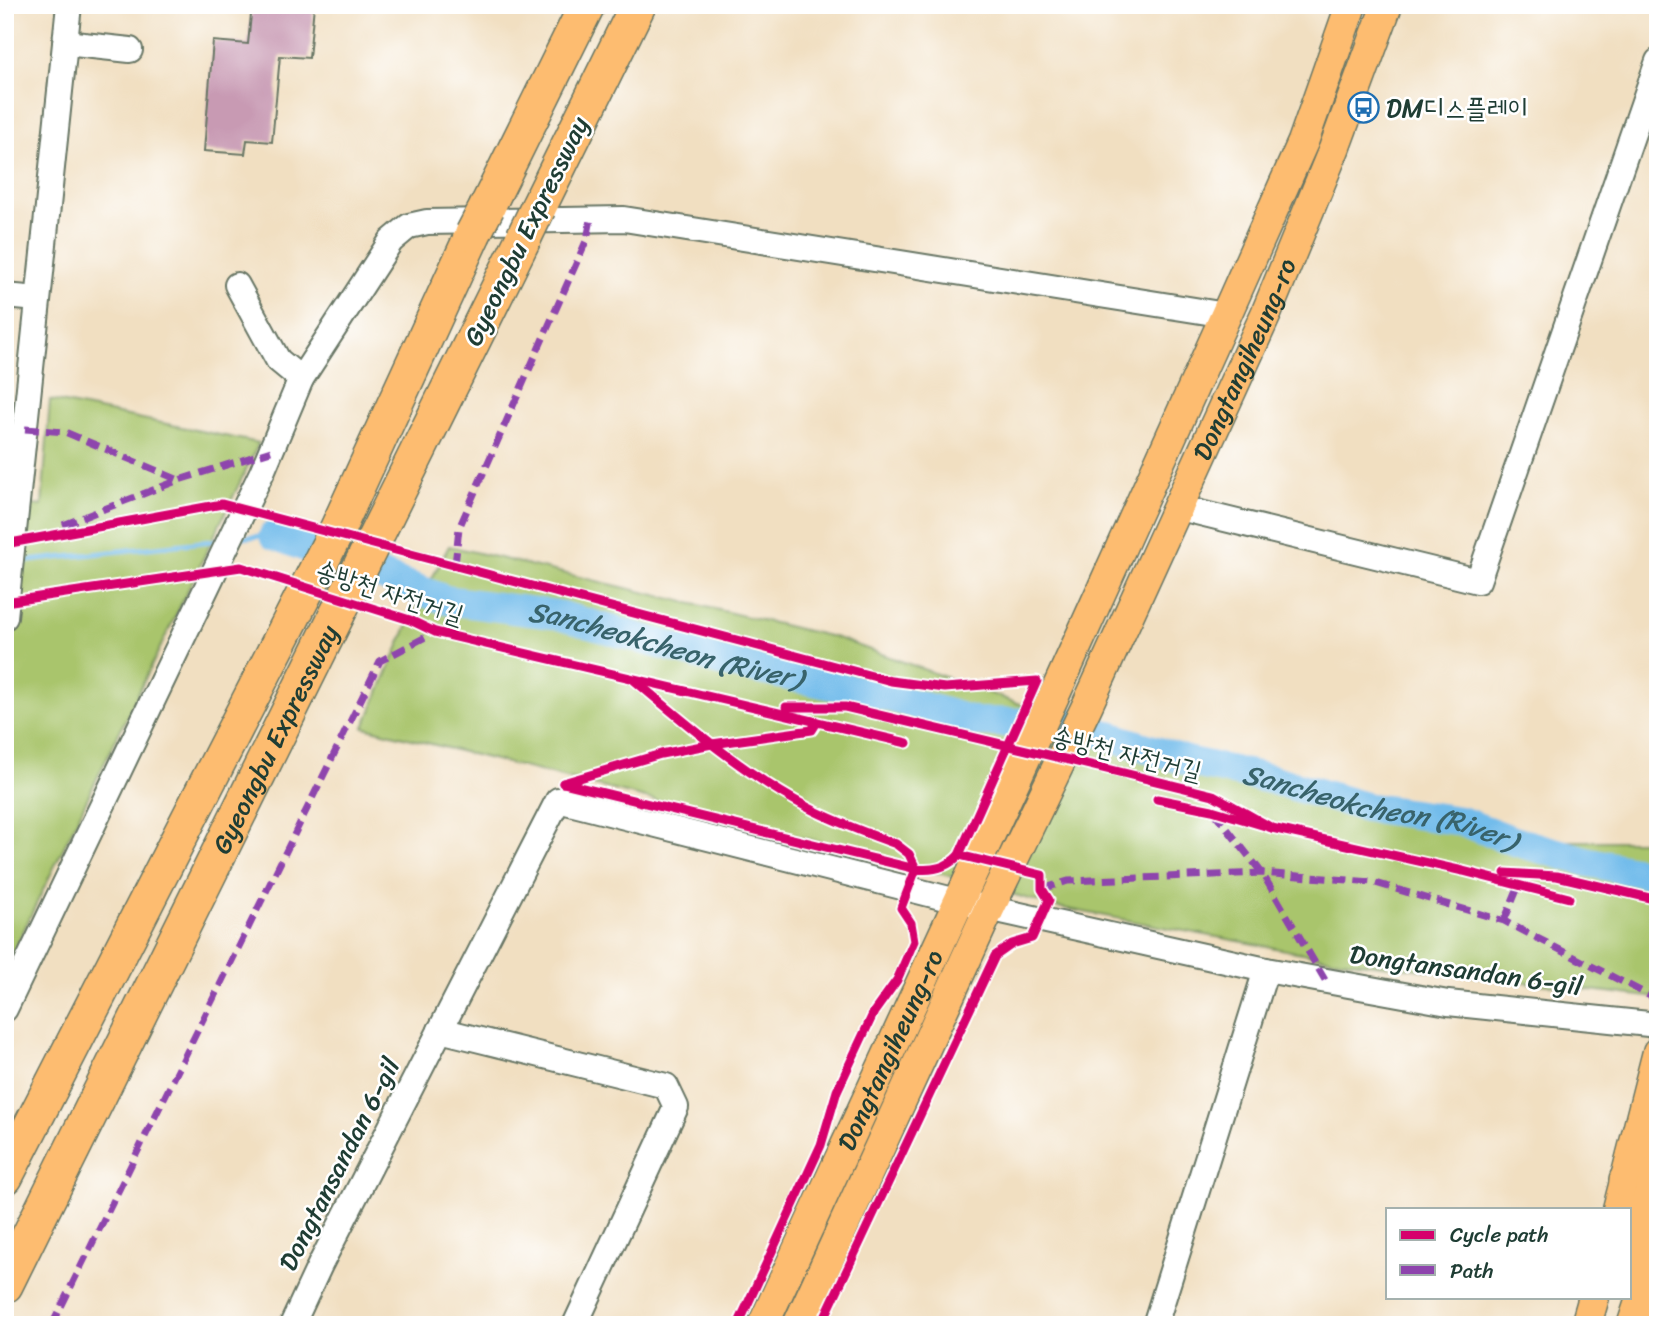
<svg xmlns="http://www.w3.org/2000/svg" width="1663" height="1330" font-family="Sriracha,'Poor Story',sans-serif">
	<style>
		.green { fill: #a9c56c; stroke: #648150; stroke-width: 2 }
		.lines { fill: none; stroke-linecap: round; stroke-linejoin: round }
		.stream { stroke: #72bceb; stroke-width: 5 }
		.river { stroke: #72bceb; stroke-width: 30 }
		.building { fill: #c89ab3 }
		.minor-casing { stroke: #687665; stroke-width: 28 }
		.major-casing { stroke: #687665; stroke-width: 33 }
		.highway-casing { stroke: #687665; stroke-width: 38 }
		.minor { stroke: #fff; stroke-width: 24 }
		.major { stroke: #fdbc6f; stroke-width: 30 }
		.highway { stroke: #fdbc6f; stroke-width: 35 }
		.highway-bridge-casing { stroke: #687665; stroke-width: 38; stroke-linecap: butt }
		.highway-bridge { stroke: #fdbc6f; stroke-width: 35 }
		.quiet { stroke: #8e44ad; stroke-width: 7; stroke-dasharray: 14 7; stroke-linecap: butt }
		.cycleway-casing { stroke: #fff; stroke-width: 13 }
		.cycleway { stroke: #d6006c; stroke-width: 9 }
		.labels { text-anchor: middle; dominant-baseline: central; stroke-width: 5; stroke-linejoin: round; paint-order: stroke }
		.poi-label { font-size: 26px; fill: #1f3d34; stroke: #fff; text-anchor: start }
		.street-label { font-size: 26px; fill: #1f3d34; stroke: #fff }
		.water-label { font-size: 28px; font-style: italic; fill: #38636b; stroke: #fff }
	</style>
	<rect width="100%" height="100%" fill="#fff"/>
	<filter id="ink" filterUnits="userSpaceOnUse"><feTurbulence type="fractalNoise" baseFrequency=".0143" numOctaves="2"/><feDisplacementMap in="SourceGraphic" scale="14" xChannelSelector="R" yChannelSelector="G"/><feConvolveMatrix kernelMatrix="1 2 1 2 8 2 1 2 1" color-interpolation-filters="sRGB"/></filter>
	<filter id="wash" filterUnits="userSpaceOnUse"><feTurbulence type="fractalNoise" baseFrequency=".00686" numOctaves="4" result="noise"/><feDisplacementMap in="SourceGraphic" scale="28" xChannelSelector="R" yChannelSelector="G"/><feGaussianBlur stdDeviation="1.57" result="paint"/><feColorMatrix in="noise" values="0 0 0 0 0 0 0 0 0 0 0 0 0 0 0 0 0 1.4 0 .05"/><feComposite in="paint" operator="in"/></filter>
	<g filter="url(#wash)">
		<rect width="100%" height="100%" fill="#f1dfc1"/>
		<g class="green">
			<polygon points="50,400 259,443 5,969 5,502 42,506"/>
			<polygon points="449,546 837,638 1100,733 1514,841 1658,841 1658,998 1333,959 1057,907 907,864 364,727 410,620"/>
		</g>
		<g class="lines">
			<g class="stream">
				<polyline points="238,538 274,535"/>
				<polyline points="19,562 221,540"/>
			</g>
			<path class="river" id="s1" d="M274,535l172,65 112,15 173,49 159,33 86,25 94,1 120,39 80,17 95,28 96,14 53,20 75,21 69,14"/>
		</g>
		<g id="blocks">
			<polygon class="building" points="252,5 314,5 309,58 280,56 272,142 247,140 245,154 204,151 213,41 248,44"/>
		</g>
	</g>
	<g filter="url(#ink)">
		<use href="#blocks" fill-opacity="0" stroke="#687665" stroke-width="2"/>
		<g class="lines">
			<defs>
				<g id="minor">
					<polyline points="65,43 130,50"/>
					<polyline points="237,285 278,360 301,379 391,241 409,226 427,222 624,219 1226,315"/>
					<polyline points="5,296 38,299"/>
					<polyline points="1176,507 1478,581 1658,61"/>
					<polyline points="5,617 69,5"/>
					<polyline points="5,1009 262,472 301,379"/>
					<polyline points="440,1030 666,1086 676,1107 575,1325"/>
					<polyline points="292,1325 320,1265 558,800 957,901 1266,970 1448,1003 1658,1025"/>
					<polyline points="1155,1325 1266,970"/>
				</g>
				<g id="major">
					<polyline points="1618,1209 1658,1052"/>
					<path id="s2" d="M763,1325l290,-627 173,-383 77,-173 48,-137"/>
					<path id="s3" d="M798,1325l191,-416 98,-203 179,-392 68,-165 53,-144"/>
					<polyline points="1586,1325 1594,1297"/>
				</g>
				<g id="highway">
					<polyline points="487,207 587,5"/>
					<polyline points="538,208 638,5"/>
					<polyline points="5,1177 337,530 473,234"/>
					<polyline points="1627,1180 1658,1143"/>
					<polyline points="1630,1270 1658,1173"/>
					<path id="s4" d="M5,1285l519,-1048"/>
					<polyline points="1635,1325 1658,1255"/>
				</g>
			</defs>
			<use href="#minor" class="minor-casing"/>
			<use href="#major" class="major-casing"/>
			<use href="#highway" class="highway-casing"/>
			<use href="#minor" class="minor"/>
			<use href="#major" class="major"/>
			<use href="#highway" class="highway"/>
			<defs>
				<g id="highway-bridge">
					<polyline points="473,234 487,207"/>
					<polyline points="524,237 538,208"/>
				</g>
			</defs>
			<use href="#highway-bridge" class="highway-bridge-casing"/>
			<use href="#highway-bridge" class="highway-bridge"/>
			<g class="quiet">
				<polyline points="25,429 65,432 179,480"/>
				<polyline points="63,525 179,480 271,451"/>
				<polyline points="455,565 459,528 587,239 591,219"/>
				<polyline points="1214,812 1262,873 1325,980"/>
				<polyline points="1042,889 1068,881 1262,873 1372,882 1504,921 1658,1000"/>
				<polyline points="1504,921 1519,885"/>
				<polyline points="52,1325 380,661 435,632"/>
			</g>
			<defs>
				<g id="cycleway">
					<path d="M5,544l217,-40 669,177 54,7 92,-7 -78,174c-12,13 -26,16 -43,14l-353,-86"/>
					<polyline points="5,602 241,567 410,620 435,632 907,743"/>
					<path d="M634,680c55,46 109,93 173,127 28,15 59,26 89,37l13,10 7,15 -15,39 10,15 3,18 -17,39 -23,32 -37,79 -16,54 -83,180"/>
					<polyline points="786,707 845,707 1107,769 1213,795 1272,828"/>
					<polyline points="563,783 661,754 712,744 812,730 817,722"/>
					<polyline points="1157,799 1212,810 1272,828 1463,871 1569,898"/>
					<polyline points="1505,873 1557,876 1658,900"/>
					<polyline points="821,1325 995,956 1012,944 1032,938 1049,900 1042,889 1042,875 959,855"/>
				</g>
			</defs>
			<use href="#cycleway" class="cycleway-casing"/>
			<use href="#cycleway" class="cycleway"/>
		</g>
	</g>
	<defs>
		<symbol id="bus-ring" viewBox="-11 -11 22 22"><circle r="9.5" fill="#fff" stroke="#1f6fb2" stroke-width="1.5"/><path d="M-5-6H5V4H4V6H2V4H-2V6H-4V4H-5ZM-3.5-4V0h7V-4ZM-3.5 1.2v1.5H-2V1.2ZM2 1.2v1.5H3.5V1.2Z" fill="#1f6fb2"/></symbol>
	</defs>
	<g fill-rule="evenodd">
		<use href="#bus-ring" x="1346" y="90" width="35" height="35"/>
	</g>
	<g class="labels">
		<g class="poi-label">
			<text x="1386" y="108">DM디스플레이</text>
		</g>
		<g class="street-label">
			<text transform="translate(526 231) rotate(-64)">Gyeongbu Expressway</text>
			<text stroke="none"><textPath href="#s3" startOffset="1064">Dongtangiheung-ro</textPath></text>
			<text transform="translate(390 592) rotate(18)">송방천 자전거길</text>
			<text stroke="none"><textPath href="#s4" startOffset="609">Gyeongbu Expressway</textPath></text>
			<text transform="translate(1127 753) rotate(14)">송방천 자전거길</text>
			<text transform="translate(1466 970) rotate(8)">Dongtansandan 6-gil</text>
			<text stroke="none"><textPath href="#s2" startOffset="303">Dongtangiheung-ro</textPath></text>
			<text transform="translate(339 1164) rotate(-63)">Dongtansandan 6-gil</text>
		</g>
		<g class="water-label">
			<text stroke="none"><textPath href="#s1" startOffset="408">Sancheokcheon (River)</textPath></text>
			<text stroke="none"><textPath href="#s1" startOffset="1144">Sancheokcheon (River)</textPath></text>
		</g>
	</g>
	<rect width="1663" height="1330" fill="none" stroke="#fff" stroke-width="28"/>
	<rect x="1386" y="1208" width="245" height="91" fill="#ffffff" stroke="#a5b1ae" stroke-width="2"/>
	<rect x="1400" y="1230" width="35" height="10" fill="#d6006c" stroke="#a5b1ae" stroke-width="2"/>
	<text x="1450" y="1242" font-size="21" fill="#1f3d34">Cycle path</text>
	<rect x="1400" y="1265" width="35" height="10" fill="#8e44ad" stroke="#a5b1ae" stroke-width="2"/>
	<text x="1450" y="1278" font-size="21" fill="#1f3d34">Path</text>
</svg>
